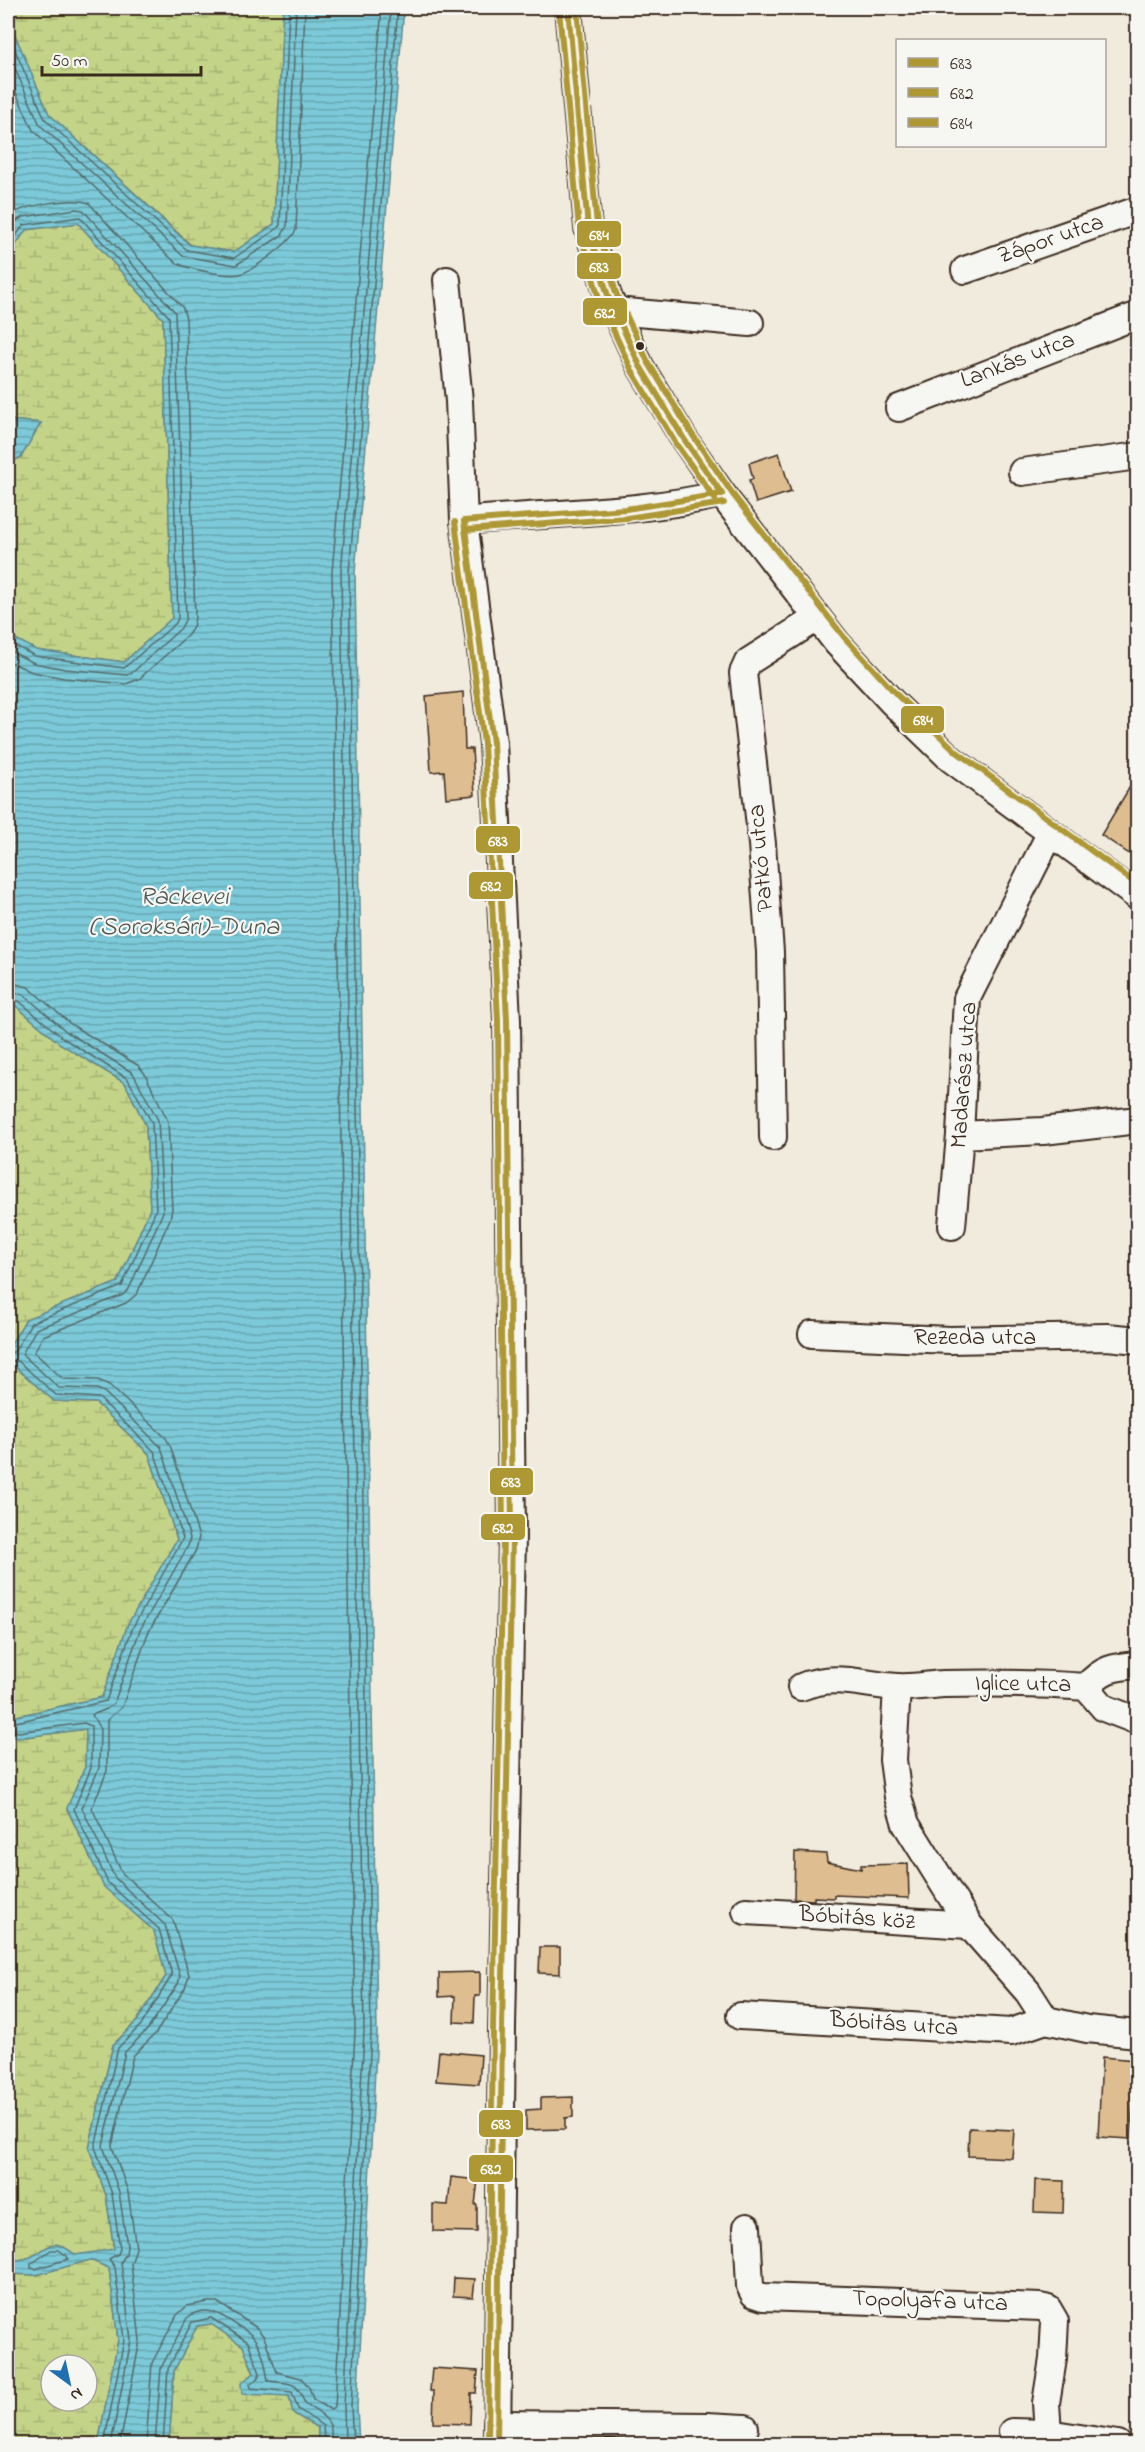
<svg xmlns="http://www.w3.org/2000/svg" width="1145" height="2452" font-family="'Indie Flower',sans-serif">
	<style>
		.wetland { fill: url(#wetland-marsh); stroke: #7f7e53; stroke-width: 1.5; fill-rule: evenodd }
		.water { fill: url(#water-rules); stroke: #628a8e; stroke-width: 1.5 }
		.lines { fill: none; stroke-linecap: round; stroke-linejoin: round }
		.shore { stroke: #556a69; stroke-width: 1.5 }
		.building { fill: #debd90; stroke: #3b2a1e; stroke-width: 1.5 }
		.minor-casing { stroke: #3b2a1e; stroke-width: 30 }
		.minor { stroke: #f6f6f2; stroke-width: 26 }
		.bus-1-casing { stroke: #f6f6f2; stroke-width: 10 }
		.bus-2-casing { stroke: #f6f6f2; stroke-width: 10 }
		.bus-3-casing { stroke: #f6f6f2; stroke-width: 10 }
		.bus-1 { stroke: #ae9834; stroke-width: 6 }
		.bus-2 { stroke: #ae9834; stroke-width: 6 }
		.bus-3 { stroke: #ae9834; stroke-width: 6 }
		.bus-dot { fill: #3b2a1e; stroke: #f6f6f2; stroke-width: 2 }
		.labels { text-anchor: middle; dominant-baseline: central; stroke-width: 4.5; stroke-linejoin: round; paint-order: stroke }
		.street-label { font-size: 24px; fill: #3b2a1e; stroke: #f6f6f2 }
		.water-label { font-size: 26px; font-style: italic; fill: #4e5a56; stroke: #f6f6f2 }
		.line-badge { stroke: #f6f6f2; stroke-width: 2 }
		.badge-label { font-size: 16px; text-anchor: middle; font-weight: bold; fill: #fff }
	</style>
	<defs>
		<pattern id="wetland-marsh" width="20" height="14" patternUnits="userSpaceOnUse" patternTransform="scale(1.5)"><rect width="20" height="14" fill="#c3d388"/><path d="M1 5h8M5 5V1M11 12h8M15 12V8" fill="none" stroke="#a8b575"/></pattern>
		<pattern id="water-rules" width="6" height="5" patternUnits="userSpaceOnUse" patternTransform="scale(1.5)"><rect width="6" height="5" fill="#7ccad9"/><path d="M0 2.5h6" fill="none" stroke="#67a4af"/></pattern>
	</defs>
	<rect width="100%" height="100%" fill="#f1ebde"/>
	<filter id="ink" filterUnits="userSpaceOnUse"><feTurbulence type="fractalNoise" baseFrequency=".0167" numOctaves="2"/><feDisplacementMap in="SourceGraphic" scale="12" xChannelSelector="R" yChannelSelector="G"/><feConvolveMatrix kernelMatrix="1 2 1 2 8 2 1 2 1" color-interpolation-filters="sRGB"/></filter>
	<g filter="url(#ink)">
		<g class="wetland">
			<polygon points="8,8 283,8 274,224 234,252 191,245 49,114 8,19"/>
			<polygon points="78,223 163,319 172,618 124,662 36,650 8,635 8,464 21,457 41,423 8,420 8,256 26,230"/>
			<polygon points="8,1004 16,1006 59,1043 125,1083 146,1126 150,1209 118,1282 26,1319 8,1349"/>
			<polygon points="14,1366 54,1401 96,1403 149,1454 177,1539 128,1624 102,1697 8,1718 8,1367"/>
			<path d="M86,1729l-1,38 -18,42 37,77 50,45 12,45 -29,45 -24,24 -24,103 17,47 8,55 -38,5c-24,-17 -22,-11 -45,2 -7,3 -16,3 -23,4v-526l10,3z"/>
			<path d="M90,2260l19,8 9,72 -20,104h-90v-170l28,1zM51,2365h36v36h-36z"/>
			<polygon points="211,2324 243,2346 254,2374 289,2396 293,2413 318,2428 318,2438 313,2444 169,2444 174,2371 197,2326"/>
		</g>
		<g class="water">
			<path d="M283,8h121l-49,564 22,1461 -20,374 2,37h-46l5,-6v-10l-25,-15 -4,-17 -47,-2 -1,-11 13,-10 -11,-27 -32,-22 -14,2 -23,45 -5,73h-71l20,-104 -9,-72 -19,-8 -54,15 -28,-1v-13c7,-1 16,-1 23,-4 23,-13 21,-19 45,-2l38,-6 -8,-54 -17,-47 24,-103 24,-24 29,-45 -12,-45 -50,-44 -37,-79 18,-41 1,-38 -68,9 -10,-3v-17l94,-21 26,-73 49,-85 -28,-85 -53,-51 -42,-2 -40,-35 -6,1v-18l18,-30 92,-37 32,-73 -4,-83 -21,-43 -66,-40 -43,-37 -8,-2v-369l28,15 88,12 48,-44 -9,-299 -85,-96 -52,7 -18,26v-237l41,95 141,131 44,7 40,-28z"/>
			<polygon points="8,420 41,423 21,457 8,464"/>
		</g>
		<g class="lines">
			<g class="shore">
				<polyline points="8,34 45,119 187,250 234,258 277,229 280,225 289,8"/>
				<polyline points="8,53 40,125 183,256 236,265 282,235 287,226 296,8"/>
				<path d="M8,75l25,55 142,132c11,7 53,15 65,12 14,-4 50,-31 56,-44l9,-222"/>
				<path d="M8,218c11,-13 65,-21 81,-15l94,105 3,11 9,299 -2,9 -5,8 -49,44 -13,5 -62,-6 -32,-6 -24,-11"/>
				<polyline points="8,233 16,221 23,217 76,209 83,210 175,312 186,618 181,628 133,672 127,675 65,669 34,663 8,650"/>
				<polyline points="8,246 24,225 80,217 169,317 178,618 176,623 124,668 35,656 8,642"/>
				<polyline points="8,982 28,987 72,1025 139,1066 145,1074 168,1121 172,1209 170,1219 137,1294 126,1303 43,1336 34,1352 63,1379 98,1380 109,1385 166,1438 171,1448 199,1537 196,1550 148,1633 122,1707 107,1720 107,1771 92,1808 122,1873 173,1920 189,1975 185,1988 156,2033 133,2056 112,2146 128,2192 136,2248 131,2264 140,2340 120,2444"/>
				<polyline points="8,991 24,995 67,1032 133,1073 158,1120 163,1212 129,1289 123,1295 36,1329 22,1354 59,1388 97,1389 104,1392 161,1447 190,1538 188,1546 140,1630 114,1703 107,1709 92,1715 100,1729 99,1768 82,1808 115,1878 165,1925 180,1976 178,1984 148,2029 125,2052 103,2146 119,2192 127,2246 126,2254 121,2262 131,2340 111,2444"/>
				<polyline points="8,999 19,1001 63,1038 128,1079 152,1123 156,1210 122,1286 31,1323 15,1351 8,1354"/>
				<polyline points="8,1361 18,1361 56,1395 99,1398 154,1451 183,1538 133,1627 106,1701 8,1724"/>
				<polyline points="8,1730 19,1732 84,1723 91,1726 91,1768 74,1809 108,1883 159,1929 172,1975 142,2024 118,2048 95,2147 112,2194 120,2249 118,2254 109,2259 115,2267 124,2340 104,2444"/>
				<polygon points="51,2250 59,2250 67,2256 68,2259 35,2269 31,2268 31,2264"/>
				<polyline points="146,2444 152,2363 177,2315 187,2306 208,2302 217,2302 257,2328 264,2337 277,2372 301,2378 309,2387 313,2399 331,2410 335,2407 355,2032 332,572 382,8"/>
				<path d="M155,2444l6,-76 26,-50c18,-15 35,-3 51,8 5,3 11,6 15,11 10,11 13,31 15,44 23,4 28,-3 37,23 17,11 32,17 24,40"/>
				<polyline points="163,2444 168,2369 192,2322 211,2318 248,2342 260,2373 258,2378 250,2384 251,2388 292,2392 298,2409 323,2426 324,2439 320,2444"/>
				<polyline points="345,2444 344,2406 364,2032 341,572 391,8"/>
				<polyline points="353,2444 351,2407 371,2033 349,572 398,8"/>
			</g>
		</g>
		<g class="building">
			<polygon points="779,453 791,492 756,503 749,480 753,479 749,463"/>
			<polygon points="463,692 465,749 472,749 475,795 446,798 444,771 431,772 426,696"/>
			<polygon points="1137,775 1137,859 1101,835"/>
			<polygon points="795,1852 826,1854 827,1862 861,1869 861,1865 908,1864 909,1898 834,1895 834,1898 814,1897 814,1900 794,1899"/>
			<polygon points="540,1947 560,1947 560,1974 539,1973"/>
			<polygon points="480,1972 480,1996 475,1996 474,2023 454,2022 455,1996 439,1997 439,1973"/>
			<polygon points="439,2051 481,2055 479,2084 436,2081"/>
			<polygon points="1102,2057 1135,2060 1131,2139 1098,2137"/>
			<polygon points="573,2097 573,2117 565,2118 565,2129 526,2130 526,2110 541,2109 541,2098"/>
			<polygon points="969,2128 1014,2130 1012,2158 968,2156"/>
			<polygon points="451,2177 478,2180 475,2205 477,2205 477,2232 433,2231 433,2204 448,2205"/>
			<polygon points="1035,2180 1064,2181 1063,2213 1034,2212"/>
			<polygon points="454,2278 475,2279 473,2297 453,2296"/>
			<polygon points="432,2368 478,2371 476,2393 471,2393 470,2424 433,2423 434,2391 430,2391"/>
		</g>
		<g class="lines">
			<defs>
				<g id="minor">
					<polyline points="568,8 588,228 608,296 640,366 684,439 727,501 837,643 892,702 951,759 1138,897"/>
					<polyline points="965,270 1138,210"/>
					<polyline points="447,280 459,401 464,521 493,743 507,1020 512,1537 502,2028 497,2444"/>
					<polyline points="615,311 750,323"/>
					<polyline points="899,408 1138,315"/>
					<polyline points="1022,472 1138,456"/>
					<path d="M464,521c86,-9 174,-7 258,-27"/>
					<polyline points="960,1135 1043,1131 1138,1120"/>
					<polyline points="773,1137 770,952 762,844 743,673 748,662 817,618"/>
					<polyline points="952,1226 960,1135 967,998 1050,834"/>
					<polyline points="812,1334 950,1340 1107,1337 1138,1340"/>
					<path d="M801,1687c34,-14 62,-2 96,0 15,1 31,-2 46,-3 48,-1 96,-1 143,3l18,21 34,13"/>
					<polyline points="897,1687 893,1760 898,1797 906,1824 969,1925 1028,1992 1046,2020 1087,2029 1138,2034"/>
					<path d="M1086,1687c17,-19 27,-20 52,-22"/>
					<polyline points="746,1911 969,1925"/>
					<polyline points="740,2016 1011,2032 1046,2020"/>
					<polyline points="747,2227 750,2286 754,2294 763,2297 1041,2307 1048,2309 1055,2321 1053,2359 1046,2403 1048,2433"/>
					<polyline points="497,2424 707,2426 745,2428"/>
					<polyline points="1012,2432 1048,2433 1118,2444"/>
				</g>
			</defs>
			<use href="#minor" class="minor-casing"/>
			<use href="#minor" class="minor"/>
			<defs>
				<g id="bus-1">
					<polyline points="568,8 588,228 608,296 640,366 684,439 722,494"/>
					<polyline points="464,521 493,743 507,1020 512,1537 502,2028 497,2444"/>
					<polyline points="464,521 626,509 722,494"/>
				</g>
				<g id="bus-2">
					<polyline points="559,9 579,229 599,299 632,371 676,444 715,499"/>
					<polyline points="455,522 484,744 498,1020 503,1537 493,2028 488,2444"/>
					<polyline points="465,530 627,518 724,503"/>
				</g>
				<polyline id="bus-3" points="577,8 597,226 616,293 648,362 692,434 734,496 844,637 898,696 957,752 1138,885"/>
			</defs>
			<use href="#bus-1" class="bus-1-casing"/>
			<use href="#bus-2" class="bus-2-casing"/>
			<use href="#bus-3" class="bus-3-casing"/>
			<use href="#bus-1" class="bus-1"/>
			<use href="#bus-2" class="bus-2"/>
			<use href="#bus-3" class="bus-3"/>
		</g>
	</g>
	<circle class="bus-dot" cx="640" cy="346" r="5"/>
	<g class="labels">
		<g class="street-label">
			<text transform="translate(1051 240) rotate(-19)">Zápor utca</text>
			<text transform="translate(1018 361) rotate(-21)">Lankás utca</text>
			<text transform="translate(762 858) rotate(-95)">Patkó utca</text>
			<text transform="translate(965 1075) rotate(-86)">Madarász utca</text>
			<text x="975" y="1338">Rezeda utca</text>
			<text transform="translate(1023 1685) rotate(1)">Iglice utca</text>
			<text transform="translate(857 1919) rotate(4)">Bóbitás köz</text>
			<text transform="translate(894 2025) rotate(4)">Bóbitás utca</text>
			<text transform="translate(930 2302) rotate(2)">Topolyafa utca</text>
		</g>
		<g class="water-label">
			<text x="184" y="898">Ráckevei<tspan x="184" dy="30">(Soroksári)-Duna</tspan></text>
		</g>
	</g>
	<g class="line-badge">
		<rect x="576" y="220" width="46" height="28" rx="6" fill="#ae9834"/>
		<rect x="576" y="252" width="46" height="28" rx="6" fill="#ae9834"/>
		<rect x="582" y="297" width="46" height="29" rx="6" fill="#ae9834"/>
		<rect x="900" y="705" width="45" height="29" rx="6" fill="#ae9834"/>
		<rect x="475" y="825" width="46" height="29" rx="6" fill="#ae9834"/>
		<rect x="468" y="871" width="46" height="29" rx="6" fill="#ae9834"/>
		<rect x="489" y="1467" width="45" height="29" rx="6" fill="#ae9834"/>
		<rect x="480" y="1513" width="46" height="28" rx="6" fill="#ae9834"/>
		<rect x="478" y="2109" width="46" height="29" rx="6" fill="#ae9834"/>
		<rect x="468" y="2154" width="46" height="29" rx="6" fill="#ae9834"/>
	</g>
	<g class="badge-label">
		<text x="599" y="240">684</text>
		<text x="599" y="272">683</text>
		<text x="605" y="318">682</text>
		<text x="923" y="725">684</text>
		<text x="498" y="846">683</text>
		<text x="491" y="891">682</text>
		<text x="511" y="1487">683</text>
		<text x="503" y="1533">682</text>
		<text x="501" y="2129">683</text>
		<text x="491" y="2174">682</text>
	</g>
	<rect width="1145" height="2452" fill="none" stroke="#f6f6f2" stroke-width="30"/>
	<rect x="15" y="15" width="1115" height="2422" fill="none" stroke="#3b2a1e" stroke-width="2" filter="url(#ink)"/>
	<rect x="896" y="39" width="210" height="108" fill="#f6f6f2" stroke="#aba49d" stroke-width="1.5"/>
	<rect x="908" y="58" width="30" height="9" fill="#ae9834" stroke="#aba49d" stroke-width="1.5"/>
	<text x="950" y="69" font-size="18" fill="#3b2a1e">683</text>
	<rect x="908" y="88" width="30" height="9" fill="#ae9834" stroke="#aba49d" stroke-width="1.5"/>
	<text x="950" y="99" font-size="18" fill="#3b2a1e">682</text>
	<rect x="908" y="118" width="30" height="9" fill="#ae9834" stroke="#aba49d" stroke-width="1.5"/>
	<text x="950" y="129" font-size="18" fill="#3b2a1e">684</text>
	<g transform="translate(69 2383) rotate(147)"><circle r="28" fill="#f6f6f2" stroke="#aba49d" stroke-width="1.5"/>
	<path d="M0-4.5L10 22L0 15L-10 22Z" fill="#1f6fb2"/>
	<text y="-9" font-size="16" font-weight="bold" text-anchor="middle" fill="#3b2a1e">N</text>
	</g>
	<path d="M42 66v9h159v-9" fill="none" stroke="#3b2a1e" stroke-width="3"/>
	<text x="51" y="66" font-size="18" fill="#3b2a1e" stroke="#f6f6f2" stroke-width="4.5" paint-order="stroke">50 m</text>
</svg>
